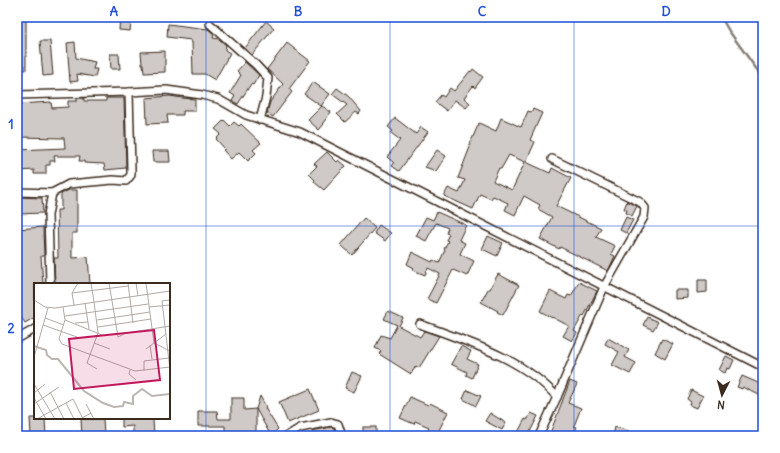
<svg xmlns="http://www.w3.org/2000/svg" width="780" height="453" font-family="Delius,sans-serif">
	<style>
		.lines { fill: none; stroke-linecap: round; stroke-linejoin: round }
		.stream { stroke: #887e77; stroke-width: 2.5 }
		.building { fill: #cfcac7; stroke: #3b2a1e; fill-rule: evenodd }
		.minor-casing { stroke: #3b2a1e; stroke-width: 10 }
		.minor { stroke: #fff; stroke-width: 7 }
		.grid { fill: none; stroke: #1d4ed8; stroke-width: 1; stroke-opacity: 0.55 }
		.inset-river { fill: none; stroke: #bcb6b3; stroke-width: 2 }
		.inset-road { fill: none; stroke: #b1aaa5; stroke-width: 1 }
		.view { fill: #c2185b; fill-opacity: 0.15; stroke: #c2185b; stroke-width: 2 }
		.inset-edge { fill: none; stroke: #3b2a1e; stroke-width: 2 }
		.neatline { fill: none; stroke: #1d4ed8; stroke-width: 1.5 }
		.grid-label { font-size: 13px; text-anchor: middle; font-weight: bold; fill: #1d4ed8 }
	</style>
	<rect width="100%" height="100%" fill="#fff"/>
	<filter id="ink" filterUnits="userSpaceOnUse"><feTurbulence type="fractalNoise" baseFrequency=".025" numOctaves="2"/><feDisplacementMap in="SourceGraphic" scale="8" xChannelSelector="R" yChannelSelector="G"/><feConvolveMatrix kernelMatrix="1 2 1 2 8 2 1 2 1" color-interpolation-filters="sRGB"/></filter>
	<g filter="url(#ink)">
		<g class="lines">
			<polyline class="stream" points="721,17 729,31 763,78"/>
		</g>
		<g class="building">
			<polygon points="18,17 26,17 26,70 17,70"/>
			<polygon points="120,17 132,17 130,31 119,30"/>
			<polygon points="266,21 274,28 252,55 245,48"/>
			<polygon points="168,24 208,29 214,34 213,38 219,39 226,45 225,50 230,53 215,80 205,74 193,74 192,42 191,42 191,40 167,37"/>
			<polygon points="40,41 50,41 53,75 43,76"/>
			<polygon points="75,42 76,58 95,62 93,69 97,69 95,77 77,74 78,81 70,82 67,43"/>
			<polygon points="287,43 310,61 289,89 292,92 273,117 267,113 270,102 283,84 267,69"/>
			<polygon points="165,51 165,72 144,73 143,64 142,64 141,52"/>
			<polygon points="110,54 119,54 120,69 111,69"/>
			<polygon points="245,62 259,75 253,85 251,84 238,104 232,101 235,96 230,93 241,75 237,71"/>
			<polygon points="473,69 483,77 475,88 473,86 464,98 470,103 466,108 455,100 447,111 435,102 441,95 444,97 450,88 454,91 470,71 471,72"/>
			<polygon points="313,82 330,94 321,106 304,94"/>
			<polygon points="337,88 348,96 361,111 359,114 356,112 345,122 337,114 347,105 332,94"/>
			<polygon points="170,96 182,98 195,99 195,111 183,111 183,115 167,115 168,123 147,124 146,98"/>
			<polygon points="77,98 84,98 84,101 106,101 106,98 124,98 126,168 105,170 104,164 84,163 84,161 79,161 80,156 54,156 55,161 50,161 50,165 46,165 46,174 34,174 34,170 19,171 19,167 17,167 17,150 65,148 64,138 17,137 17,104 51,102 52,108 68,107 68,101 77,101"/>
			<polygon points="322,106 331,112 323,123 324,124 319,130 308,120"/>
			<path d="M533,109l9,4 -12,27 5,2 -9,20 24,11 2,-5 19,10 -15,28 45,22 -5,9 19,9 -4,8 4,2 -7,15 -48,-24 -1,2 -19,-10 12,-22 -14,-8 2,-4 -16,-9 -9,19 -10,-5 3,-7 -15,-7 -2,3 -11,-5 -7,15 -29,-13 4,-8 11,5 6,-13 -7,-2 12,-31 -1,-1 10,-23 17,8 5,-13 20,9 7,-16 3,1zM509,155l16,7 -13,28 -19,-9 6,-13 2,1z"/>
			<polygon points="395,118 416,134 421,127 428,132 399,171 392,166 394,163 387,157 400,140 391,133 393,131 388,127"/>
			<polygon points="224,120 230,126 234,122 239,126 241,124 261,143 253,150 256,153 248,161 239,152 231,159 223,150 225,149 216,139 221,134 215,129"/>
			<polygon points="437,150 446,156 436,171 425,167"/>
			<polygon points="152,151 169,151 170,162 153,162"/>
			<polygon points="327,152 337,162 339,160 346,166 324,190 314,182 315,180 309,174 317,166 314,164"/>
			<polygon points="69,190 77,190 77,233 72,233 72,258 88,257 90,284 55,284 54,258 58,258 57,210 61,210 61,194"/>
			<polygon points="17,197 42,198 43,213 17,214"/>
			<polygon points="627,201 637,206 632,216 626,213 627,210 624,209"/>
			<polygon points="437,212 466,225 459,240 465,243 460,254 474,261 467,276 453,270 436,303 427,299 440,274 428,268 425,275 413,270 414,268 407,264 412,252 432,262 433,260 439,263 445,250 444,249 448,241 446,240 449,234 446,233 448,228 436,223 426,241 416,236 426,217 433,220"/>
			<polygon points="626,217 633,220 626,233 620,230"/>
			<polygon points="364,218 375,228 352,255 341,245"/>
			<polygon points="379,225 391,233 385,241 374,233"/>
			<polygon points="43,227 44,256 41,256 43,284 35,284 35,317 25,323 17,311 17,229"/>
			<polygon points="488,236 503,243 497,256 482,249"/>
			<polygon points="498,274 519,285 503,315 497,312 498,311 481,302 488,289 490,289"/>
			<polygon points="698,280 707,280 707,292 698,293"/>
			<polygon points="579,282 597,291 584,316 583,315 574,331 577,333 572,341 563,336 569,326 552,317 552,318 540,311 550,291 566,299 568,295 571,296"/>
			<polygon points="675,290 688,290 688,298 675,299"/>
			<polygon points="388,311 403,318 399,326 420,337 424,331 439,336 419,368 416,366 411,374 379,354 381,351 375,348 381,335 390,338 397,325 384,319"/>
			<polygon points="647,317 658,322 653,330 643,325"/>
			<polygon points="608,338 629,350 625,357 636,363 630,374 612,365 619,352 605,344"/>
			<polygon points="662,339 673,344 665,359 655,353"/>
			<polygon points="461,346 471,351 467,359 478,364 472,378 466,375 467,372 451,364"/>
			<polygon points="726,356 734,360 730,369 727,368 725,373 719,370"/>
			<polygon points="352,372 362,376 354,392 345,388"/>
			<polygon points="742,376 763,385 763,395 760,394 759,395 743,387 742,389 737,387"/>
			<polygon points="570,381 577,384 568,403 581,408 574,426 577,427 573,436 549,436"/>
			<polygon points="310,389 319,410 288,423 279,402"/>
			<polygon points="467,390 481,396 476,406 463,399"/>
			<polygon points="691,390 703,396 697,408 690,405 691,402 687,399"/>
			<polygon points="260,396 266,407 265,408 278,429 271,436 256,409"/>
			<polygon points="410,397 428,405 430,403 448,412 437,434 428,430 429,427 415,421 414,424 400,418"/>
			<polygon points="231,398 244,398 244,410 256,409 256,435 225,436 225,426 198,426 198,411 217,411 218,419 231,419"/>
			<polygon points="490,413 506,423 502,430 485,421"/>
			<polygon points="531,413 538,416 528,436 516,436 525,419 527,420"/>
			<polygon points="30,418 45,418 46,436 31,436"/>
			<polygon points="122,418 153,419 154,436 133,436 133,426 122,427"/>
			<polygon points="81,419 103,419 104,433 94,433 94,436 82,436"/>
			<polygon points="331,427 334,428 337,436 312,436 312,431"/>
			<rect x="363" y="427" width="13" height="9"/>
			<polygon points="615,427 629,431 627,436 613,436"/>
		</g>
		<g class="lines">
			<defs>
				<g id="minor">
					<polyline points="210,24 256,65 268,78 266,97 260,120"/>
					<polyline points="17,95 129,92 166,90 202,95 218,99 246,115 300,132 763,367"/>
					<polyline points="17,192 52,193 69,184 113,180 126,181 131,175 131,169 129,92"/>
					<polyline points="50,284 48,215 52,193"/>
					<path d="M420,324c47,18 103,34 137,73"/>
					<polyline points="17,339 35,329"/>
					<polyline points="287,436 300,428 331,422 338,424 342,436"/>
					<polyline points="539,436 557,397 604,287 644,217 645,208 640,202 552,159"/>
				</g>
			</defs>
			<use href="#minor" class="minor-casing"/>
			<use href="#minor" class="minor"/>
		</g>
	</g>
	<path class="grid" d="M206,17v419M390,17v419M574,17v419M17,226h746"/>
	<g transform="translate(34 283)">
		<rect width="136" height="136" fill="#fff"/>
		<path class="inset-river" d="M0,63l12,4 1,5 5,4h6l26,32 19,12 11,4 9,-1 1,-4 9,2v-8l9,-7 10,7 18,-2"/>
		<path class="inset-road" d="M57,0l3,19M75,0l9,54 8,-4 44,-7M94,0l5,40M102,0l2,13M112,0l8,60 16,8M38,10l56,-7M0,17l11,7 10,1 115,-17M136,17l-8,1 8,69M60,19l4,31 -11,30 10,6M51,20l4,26M40,22l-2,-12 6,-10M29,24l2,13 -6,19 3,5 73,27 35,-4M115,24l21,-2M31,33l83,-12M11,35l19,7M31,37l37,15M63,37l53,-8M41,40l13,-1M9,42l34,12M64,44l53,-8M60,60l16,6M116,62l2,14M112,66l20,-15M0,74l14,-49M96,87l-1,4 7,6M110,88v-10l25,-3M0,101l21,35M16,109l14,27M0,110l11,-9M0,115l12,21M32,120l8,16M0,121l25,-17M52,121l8,15M3,136l36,-20 10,20M46,136l11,-6"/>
		<path class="view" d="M120,47l6,50 -86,9 -5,-50z"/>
		<rect width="136" height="136" class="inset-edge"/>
	</g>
	<rect width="780" height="453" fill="none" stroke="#fff" stroke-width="44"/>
	<g transform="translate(722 395) rotate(186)" stroke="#ffffff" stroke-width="3" paint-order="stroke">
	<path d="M0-3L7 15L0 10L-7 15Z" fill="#3b2a1e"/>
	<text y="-6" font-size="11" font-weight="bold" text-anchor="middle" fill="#3b2a1e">N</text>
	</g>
	<rect x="22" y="22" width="736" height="409" class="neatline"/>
	<g class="grid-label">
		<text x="114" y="16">A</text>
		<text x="298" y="16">B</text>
		<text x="482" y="16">C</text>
		<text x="666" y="16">D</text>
		<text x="11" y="129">1</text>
		<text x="11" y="333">2</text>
	</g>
</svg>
